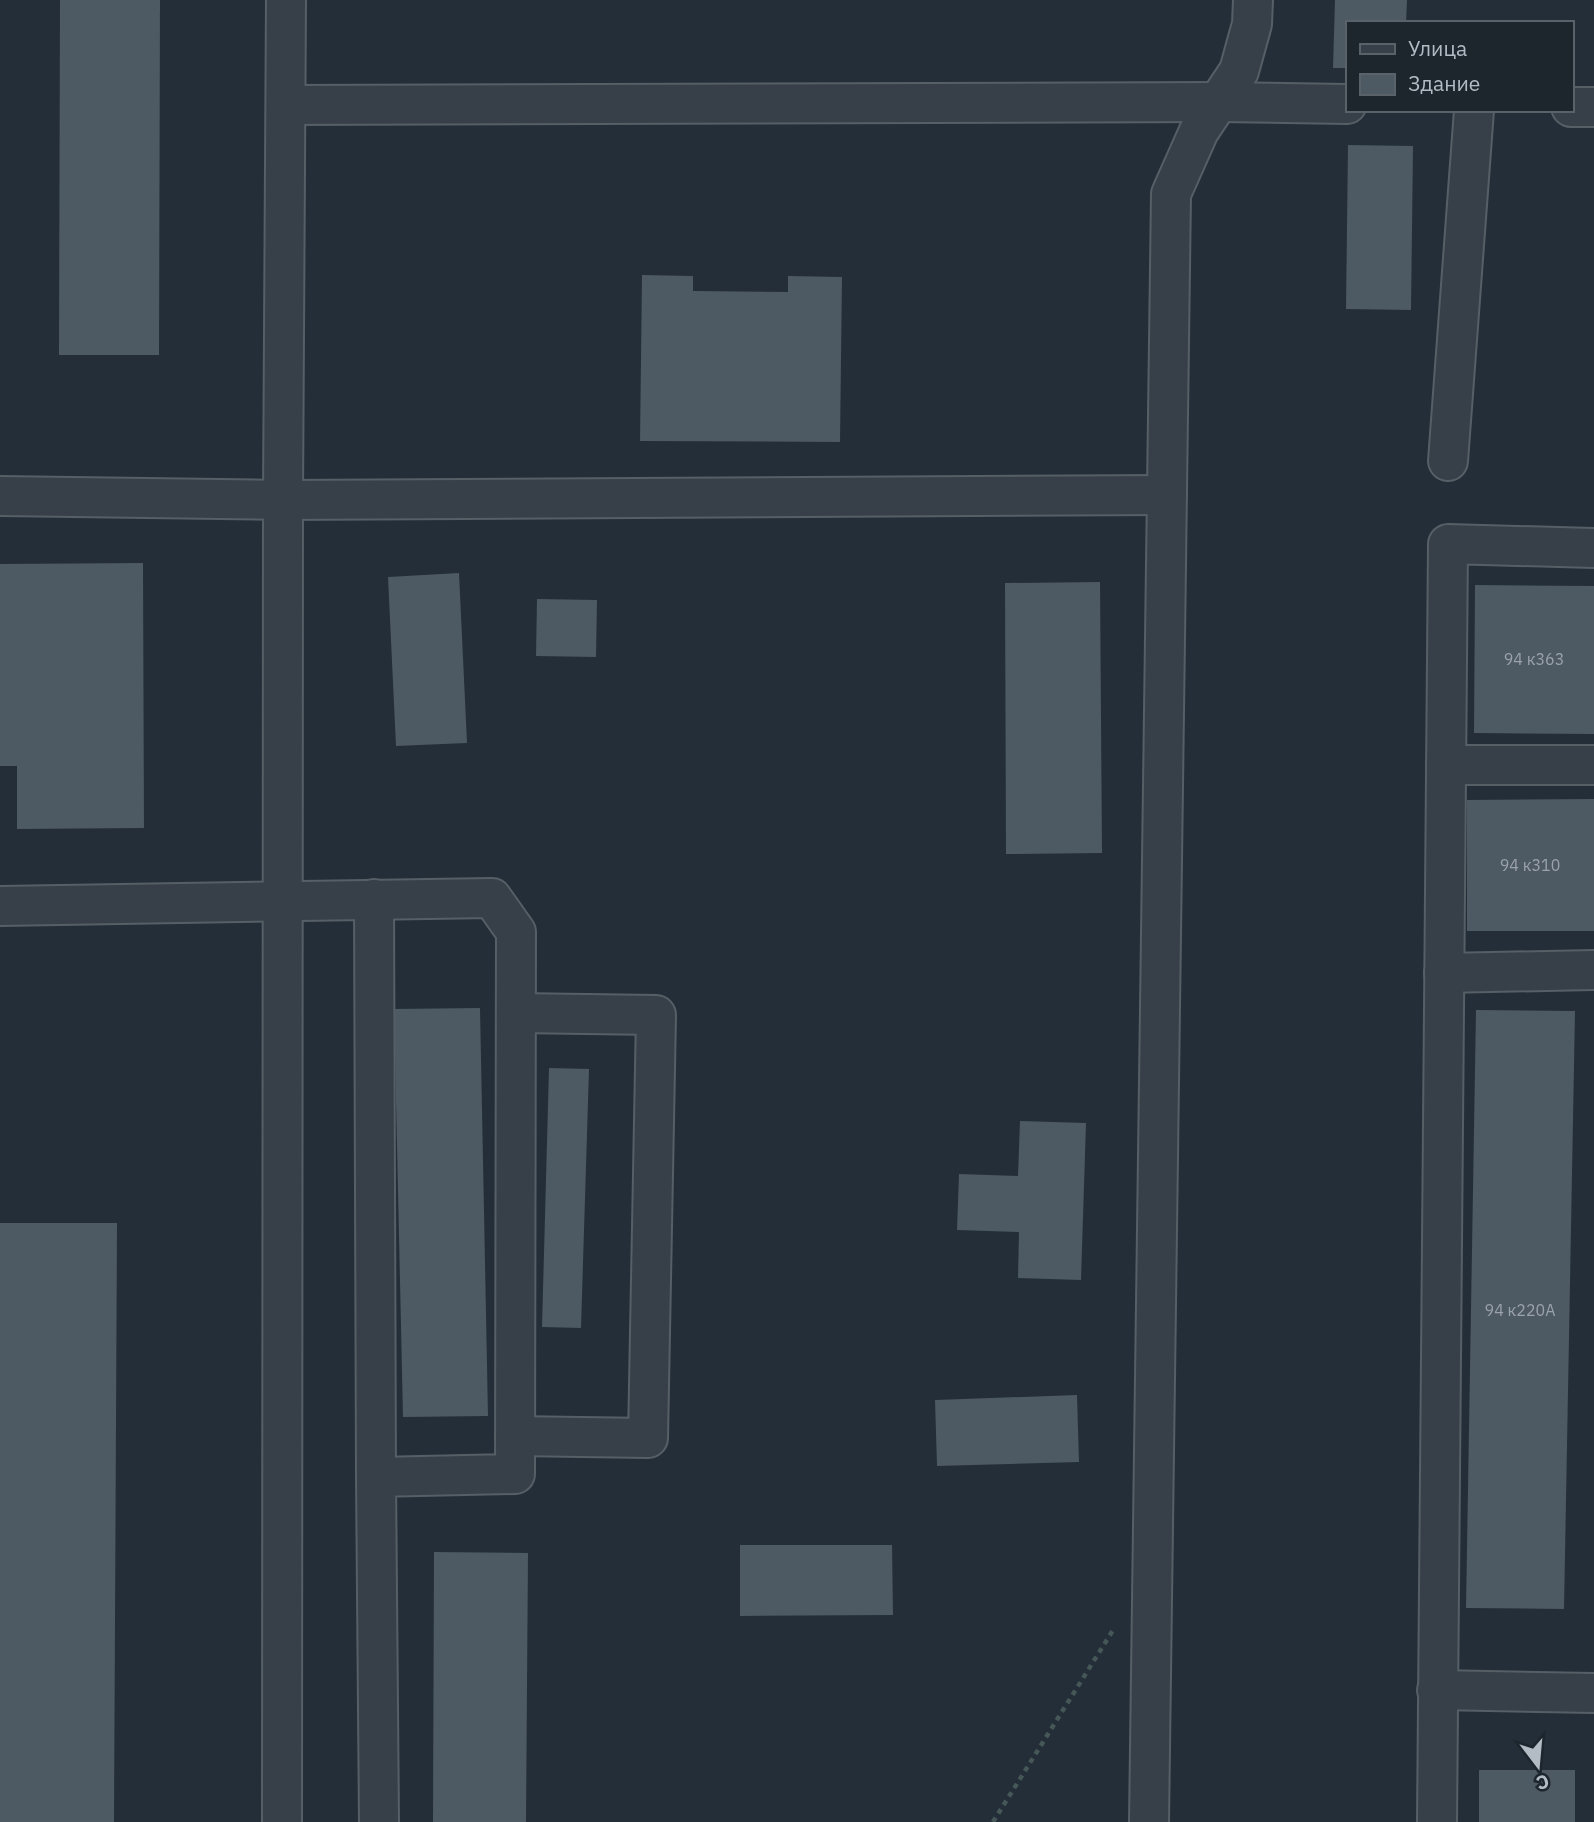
<svg xmlns="http://www.w3.org/2000/svg" width="1594" height="1822" font-family="'IBM Plex Sans',sans-serif">
	<style>
		.building { fill: #4d5963 }
		.lines { fill: none; stroke-linecap: round; stroke-linejoin: round }
		.minor-casing { stroke: #565e66; stroke-width: 42 }
		.path { stroke: #465758; stroke-width: 4.5; stroke-dasharray: 5 5; stroke-linecap: butt }
		.minor { stroke: #374048; stroke-width: 38 }
		.labels { text-anchor: middle; dominant-baseline: central; stroke-width: 7; stroke-linejoin: round; paint-order: stroke }
		.number-label { font-size: 16px; fill: #9aa2ac }
	</style>
	<rect width="100%" height="100%" fill="#242e38"/>
	<g class="building">
		<polygon points="60,0 160,0 159,355 59,355"/>
		<polygon points="1335,0 1407,0 1406,23 1347,23 1347,68 1333,68"/>
		<polygon points="1348,145 1413,146 1411,310 1346,309"/>
		<polygon points="642,275 693,276 693,291 788,292 788,276 842,277 840,442 640,441"/>
		<polygon points="143,563 144,828 17,829 17,766 0,766 0,564"/>
		<polygon points="459,573 467,743 396,746 388,577"/>
		<polygon points="1100,582 1102,853 1006,854 1005,583"/>
		<polygon points="1475,585 1594,586 1594,734 1474,733"/>
		<polygon points="537,599 597,600 596,657 536,656"/>
		<polygon points="1594,799 1594,931 1467,931 1467,800"/>
		<polygon points="480,1008 488,1416 403,1417 394,1009"/>
		<polygon points="1476,1010 1575,1011 1564,1609 1466,1608"/>
		<polygon points="549,1068 589,1069 581,1328 542,1327"/>
		<polygon points="1020,1121 1086,1123 1081,1280 1018,1278 1019,1232 957,1230 959,1174 1018,1176"/>
		<polygon points="0,1223 117,1223 114,1822 0,1822"/>
		<polygon points="1077,1395 1079,1462 937,1466 935,1400"/>
		<polygon points="740,1545 892,1545 893,1615 740,1616"/>
		<polygon points="434,1552 528,1553 526,1822 433,1822"/>
		<rect x="1479" y="1770" width="96" height="52"/>
	</g>
	<g class="lines">
		<defs>
			<g id="minor">
				<polyline points="286,0 283,500 1167,495"/>
				<polyline points="286,105 1218,102 1347,104"/>
				<polyline points="1571,107 1594,107"/>
				<polyline points="1448,461 1474,110"/>
				<polyline points="0,496 283,500 282,1822"/>
				<polyline points="1446,765 1594,765"/>
				<polyline points="374,899 376,1477"/>
				<polyline points="0,906 492,898 516,932 515,1474 376,1477 379,1822"/>
				<polyline points="1444,973 1594,970"/>
				<polyline points="515,1436 648,1438 656,1015 516,1013"/>
				<polyline points="1437,1690 1594,1693"/>
				<polyline points="1149,1822 1171,194 1199,131 1239,71 1252,24 1253,0"/>
				<polyline points="1437,1822 1448,544 1594,548"/>
			</g>
		</defs>
		<use href="#minor" class="minor-casing"/>
		<polyline class="path" points="993,1822 1115,1627"/>
		<use href="#minor" class="minor"/>
	</g>
	<g class="labels">
		<g class="number-label">
			<text x="1534" y="659">94 к363</text>
			<text x="1530" y="865">94 к310</text>
			<text x="1520" y="1310">94 к220А</text>
		</g>
	</g>
	<rect x="1346" y="21" width="228" height="91" fill="#1d252d" stroke="#596169" stroke-width="2"/>
	<rect x="1360" y="44" width="35" height="10" fill="#374048" stroke="#596169" stroke-width="2"/>
	<text x="1408" y="56" font-size="21" fill="#b3bbc4">Улица</text>
	<rect x="1360" y="74" width="35" height="21" fill="#4d5963" stroke="#596169" stroke-width="2"/>
	<text x="1408" y="91" font-size="21" fill="#b3bbc4">Здание</text>
	<g transform="translate(1538 1766) rotate(164)" stroke="#1d252d" stroke-width="5" paint-order="stroke">
	<path d="M0-5L12 26L0 18L-12 26Z" fill="#b3bbc4"/>
	<text y="-10" font-size="19" font-weight="bold" text-anchor="middle" fill="#b3bbc4">С</text>
	</g>
</svg>
